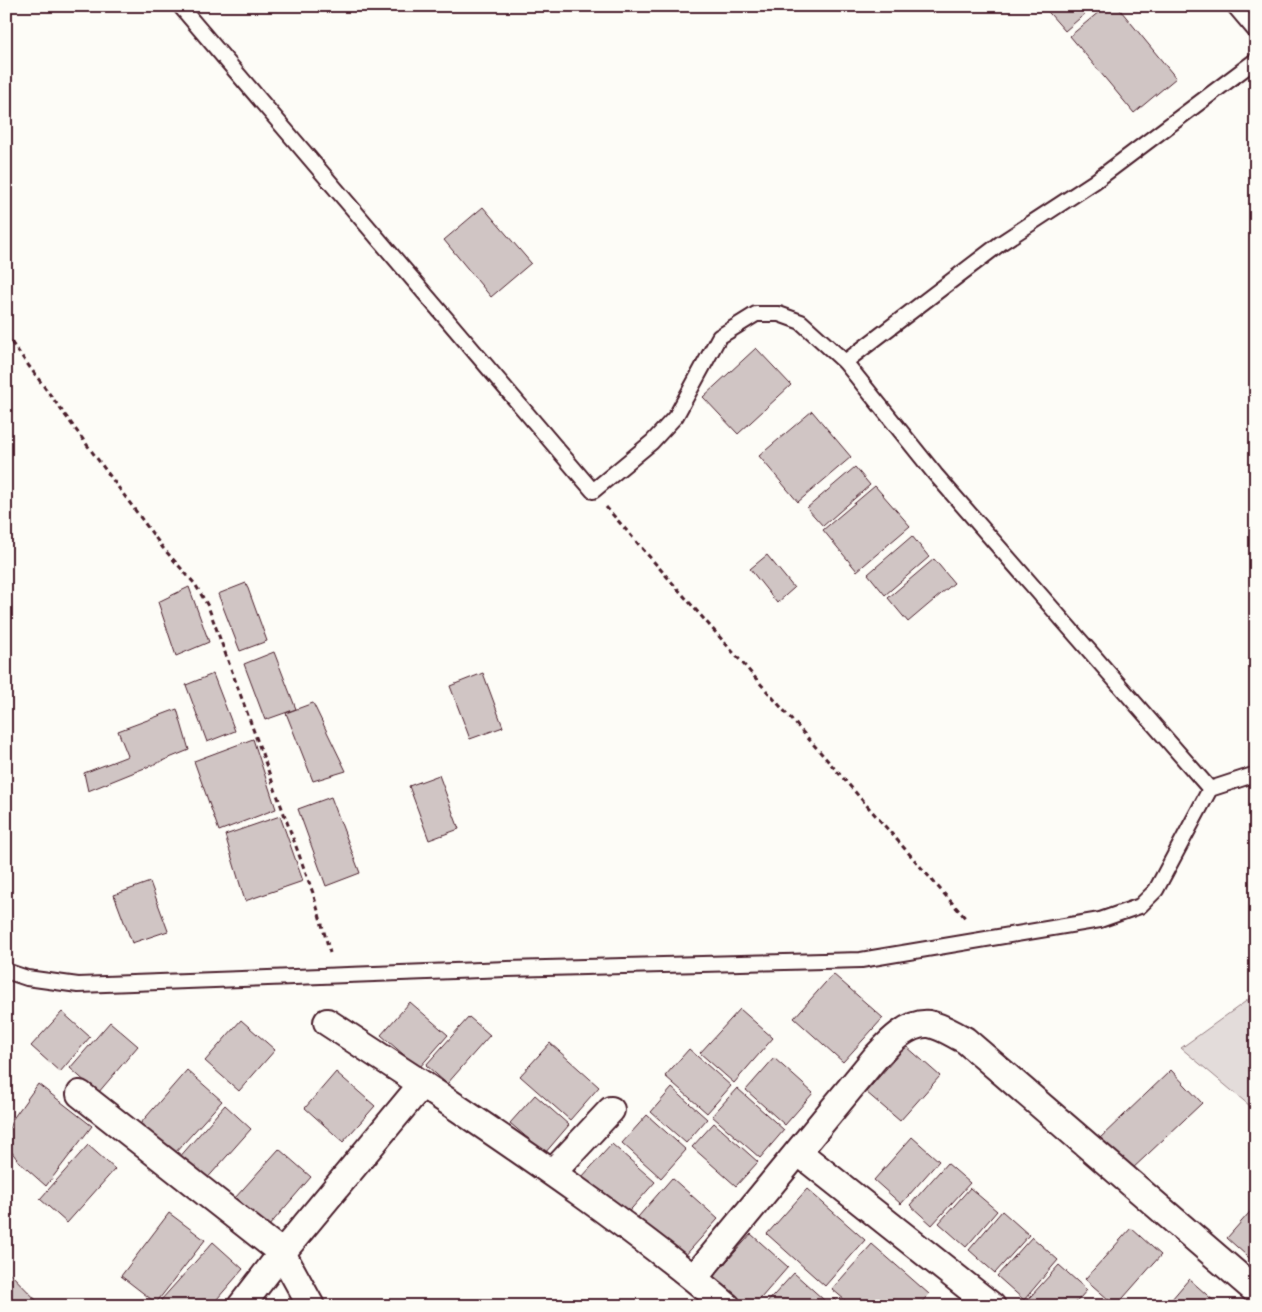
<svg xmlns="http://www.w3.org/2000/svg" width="1262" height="1312" font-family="Mali,sans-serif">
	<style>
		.green { fill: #e3dcda; stroke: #967e82 }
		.building { fill: #d0c5c4; stroke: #4a1f2b }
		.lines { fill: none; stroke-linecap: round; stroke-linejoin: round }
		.service-casing { stroke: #4a1f2b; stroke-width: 18 }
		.minor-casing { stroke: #4a1f2b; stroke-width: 30 }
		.path { stroke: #4a1f2b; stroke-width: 3; stroke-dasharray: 5 4; stroke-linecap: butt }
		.service { stroke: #fdfcf7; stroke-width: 14 }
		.minor { stroke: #fdfcf7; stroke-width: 26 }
	</style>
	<rect width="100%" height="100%" fill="#fdfcf7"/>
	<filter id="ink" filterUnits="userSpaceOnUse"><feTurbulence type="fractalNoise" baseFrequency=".02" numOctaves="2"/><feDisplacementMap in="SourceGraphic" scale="10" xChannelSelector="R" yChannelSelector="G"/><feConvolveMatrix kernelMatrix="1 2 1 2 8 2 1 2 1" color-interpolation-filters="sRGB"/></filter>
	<g filter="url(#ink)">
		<polygon class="green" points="1256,994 1256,1111 1181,1048"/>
		<g class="building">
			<polygon points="1043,6 1094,6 1065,31"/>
			<polygon points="1106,6 1117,6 1176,78 1134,113 1070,36"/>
			<polygon points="483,207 531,263 491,297 444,240"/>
			<polygon points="756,348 791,385 738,434 703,397"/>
			<polygon points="812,411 851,457 798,502 759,456"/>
			<polygon points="855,467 870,485 823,526 807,508"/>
			<polygon points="875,486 910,526 857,571 823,530"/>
			<polygon points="912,536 929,557 885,595 868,574"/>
			<polygon points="767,555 794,588 777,603 750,569"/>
			<polygon points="934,559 954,583 908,622 888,598"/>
			<polygon points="246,583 267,641 240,651 218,594"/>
			<polygon points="189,587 209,642 176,656 158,602"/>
			<polygon points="274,652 296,709 265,720 244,664"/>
			<polygon points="483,673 503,727 470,739 450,686"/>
			<polygon points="213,674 235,731 207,742 186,685"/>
			<polygon points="313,703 346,771 313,781 286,713"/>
			<polygon points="177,709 189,750 88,791 84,773 128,756 118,731"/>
			<polygon points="253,739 276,809 219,831 194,761"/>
			<polygon points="439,775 459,829 429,840 409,786"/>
			<polygon points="331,797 360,873 326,886 298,809"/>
			<polygon points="280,816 303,881 245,901 225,835"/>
			<polygon points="150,882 168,931 132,943 114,895"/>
			<polygon points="833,974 883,1018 843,1062 794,1018"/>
			<polygon points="410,1002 448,1035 419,1068 381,1035"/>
			<polygon points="740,1009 773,1038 734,1083 700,1053"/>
			<polygon points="62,1012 90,1037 60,1072 31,1046"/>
			<polygon points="469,1017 490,1035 447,1084 426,1065"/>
			<polygon points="241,1020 275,1050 239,1091 205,1061"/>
			<polygon points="110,1022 138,1046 98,1093 70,1068"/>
			<polygon points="550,1043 599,1087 570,1120 520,1076"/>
			<polygon points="906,1046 940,1076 900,1121 866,1092"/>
			<polygon points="689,1049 731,1086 707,1113 665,1076"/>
			<polygon points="774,1058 813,1093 785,1125 746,1090"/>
			<polygon points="187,1070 222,1101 174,1154 140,1124"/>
			<polygon points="1171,1070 1202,1103 1130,1171 1099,1139"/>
			<polygon points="336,1072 375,1106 343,1142 305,1108"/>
			<polygon points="38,1084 92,1126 46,1186 19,1162 6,1144 6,1138 12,1120"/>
			<polygon points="672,1088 707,1119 686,1143 651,1112"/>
			<polygon points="737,1088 784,1130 760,1158 712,1116"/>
			<polygon points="535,1095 569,1125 545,1153 510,1123"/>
			<polygon points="225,1105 251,1129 204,1182 178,1159"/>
			<polygon points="647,1115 686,1150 661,1178 622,1143"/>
			<polygon points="714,1123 758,1162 736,1186 692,1147"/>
			<polygon points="912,1137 939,1161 901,1204 874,1180"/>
			<polygon points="612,1144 655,1182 625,1216 581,1178"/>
			<polygon points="88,1145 115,1169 67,1223 40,1199"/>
			<polygon points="279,1149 311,1177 268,1227 235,1198"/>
			<polygon points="947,1163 970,1183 932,1225 910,1205"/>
			<polygon points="672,1178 718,1219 683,1258 638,1217"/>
			<polygon points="970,1188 997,1211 966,1247 939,1223"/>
			<polygon points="807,1189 865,1240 825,1286 767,1234"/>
			<polygon points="1256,1205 1256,1264 1227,1238"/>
			<polygon points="1002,1211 1029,1235 995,1273 969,1250"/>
			<polygon points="169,1213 205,1240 156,1303 121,1276"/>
			<polygon points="1131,1228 1161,1255 1116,1306 1085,1279"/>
			<polygon points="751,1234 788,1267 754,1306 741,1306 711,1279"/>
			<polygon points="1032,1237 1058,1260 1024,1300 997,1276"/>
			<polygon points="213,1242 243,1269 211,1306 168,1306 161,1300"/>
			<polygon points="872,1244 929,1294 918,1306 852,1306 832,1289"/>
			<polygon points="1059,1265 1087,1290 1073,1306 1022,1306"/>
			<polygon points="6,1269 42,1306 6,1306"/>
			<polygon points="794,1273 824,1300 819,1306 764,1306"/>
			<polygon points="1189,1279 1215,1302 1212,1306 1166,1306"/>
			<polygon points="834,1299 841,1306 828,1306"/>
		</g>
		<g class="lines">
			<defs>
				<g id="service">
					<polyline points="180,6 593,491 652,442 676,416 719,337 756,314 779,314 801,322 845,362 935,474 1210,789"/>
					<polyline points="1234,6 1256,32"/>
					<polyline points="845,362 1001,243 1094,182 1256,60"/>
					<polyline points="6,971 27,978 78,985 507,969 861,960 1100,920 1140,906 1156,890 1210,789 1256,774"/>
				</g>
				<g id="minor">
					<polyline points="327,1022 422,1084"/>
					<polyline points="80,1094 282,1253 311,1306"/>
					<polyline points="798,1152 992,1306"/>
					<polyline points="553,1172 611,1110"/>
					<path d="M694,1278l181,-220c13,-14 32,-36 54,-34 13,2 25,11 36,16l291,251"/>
					<path d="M241,1306l41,-53 140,-169c104,70 209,141 305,222"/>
				</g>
			</defs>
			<use href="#service" class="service-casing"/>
			<use href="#minor" class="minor-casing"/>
			<g class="path">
				<polyline points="6,335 163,548 195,584 208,606 313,893 330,953"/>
				<polyline points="606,507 967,920"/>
			</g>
			<use href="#service" class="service"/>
			<use href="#minor" class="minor"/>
		</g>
	</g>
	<rect width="1262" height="1312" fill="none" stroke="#fdfcf7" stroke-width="25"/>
	<rect x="12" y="12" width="1237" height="1287" fill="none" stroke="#4a1f2b" stroke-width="2" filter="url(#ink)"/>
</svg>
